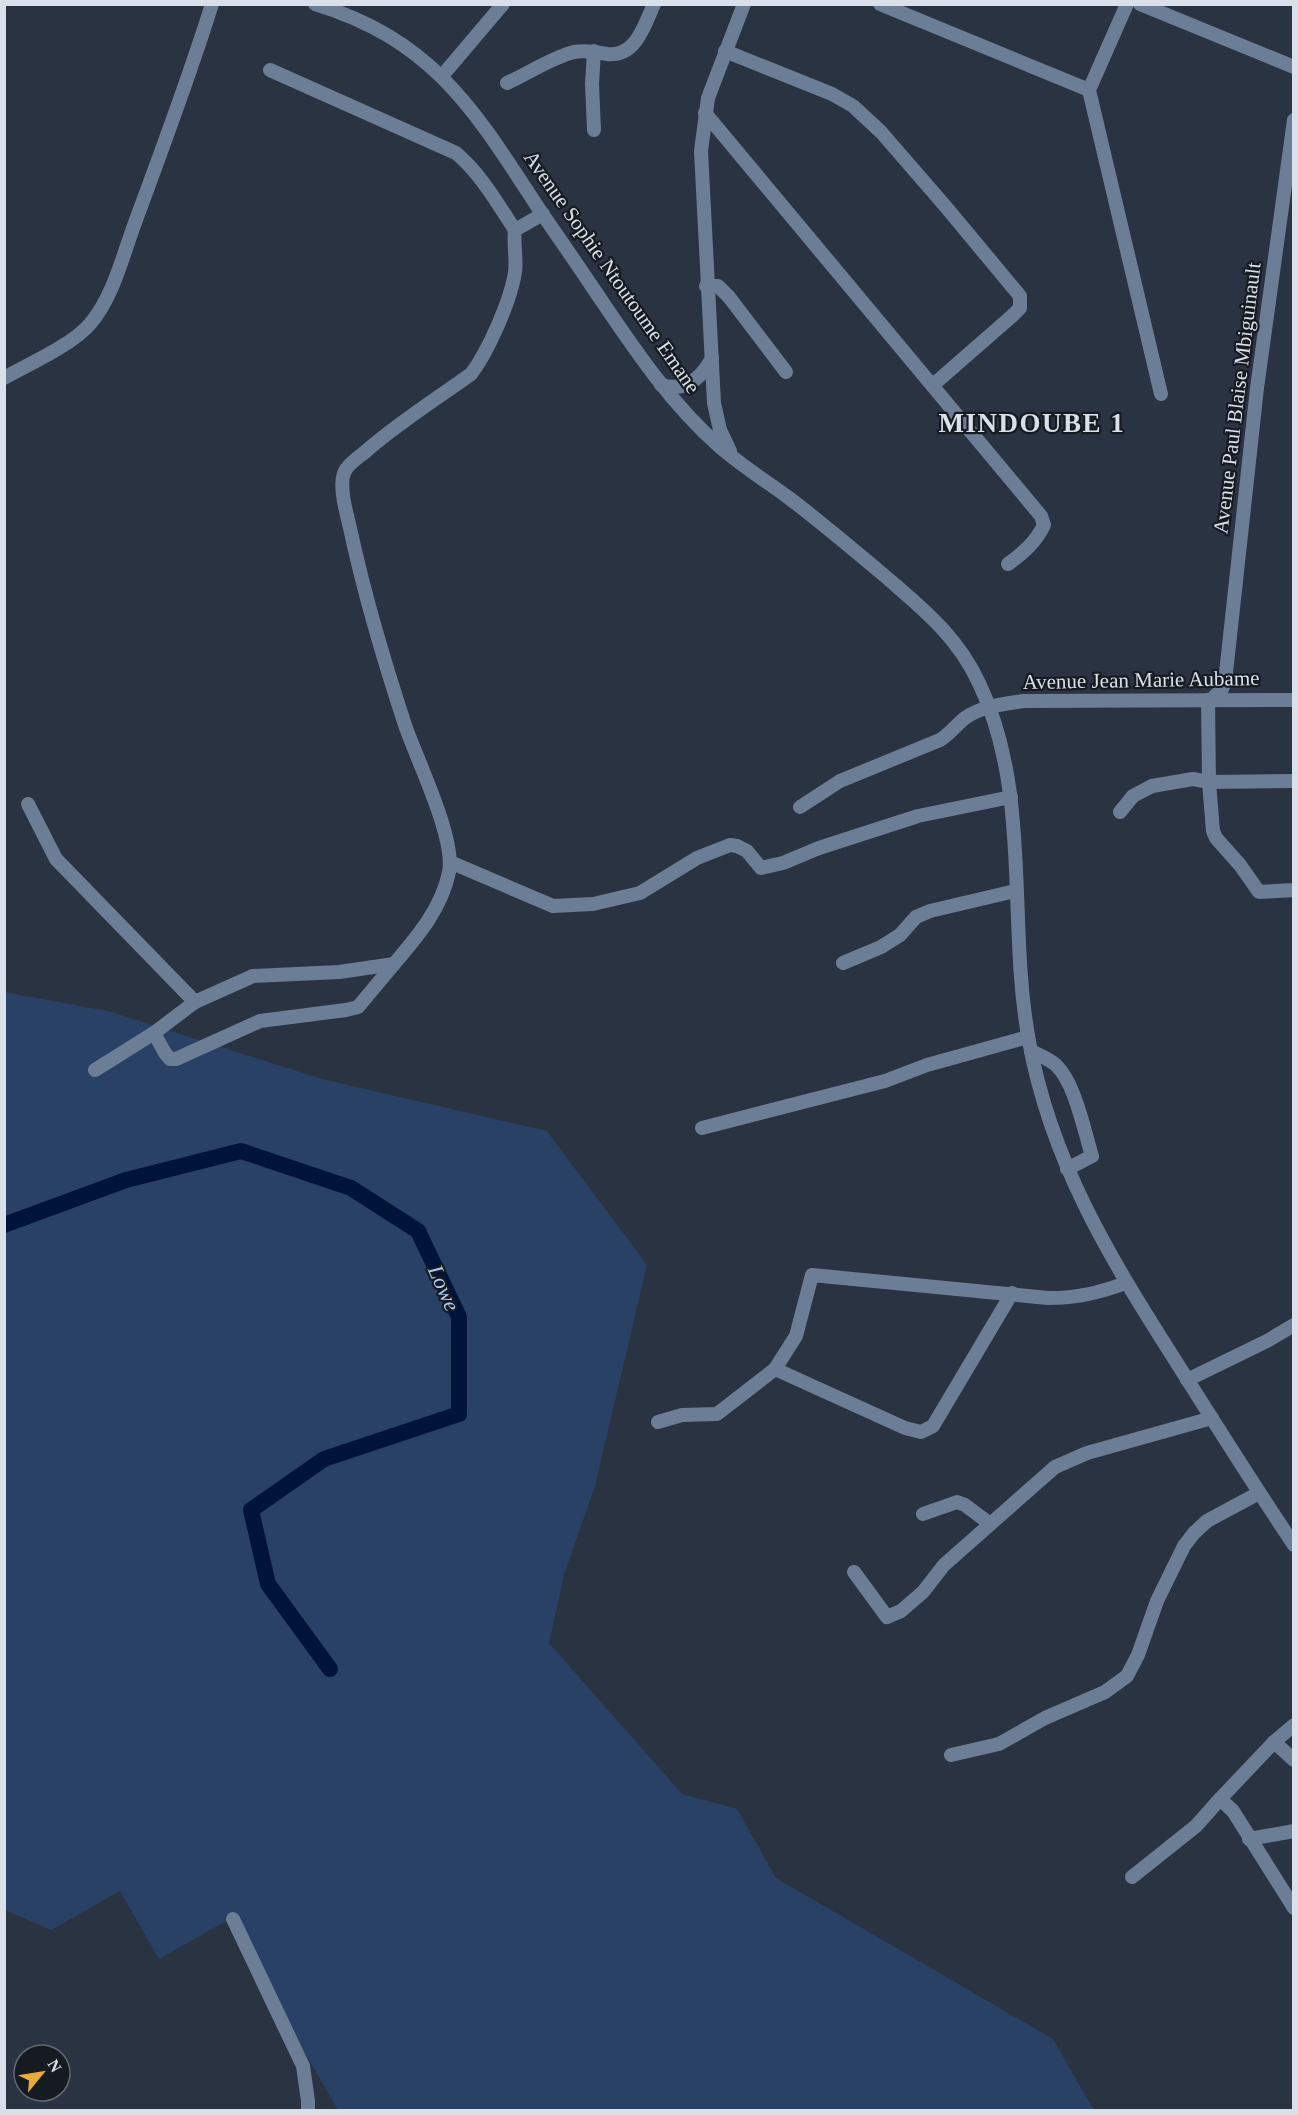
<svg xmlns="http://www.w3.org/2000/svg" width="1298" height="2115" font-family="Georgia,serif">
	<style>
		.green { fill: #294165 }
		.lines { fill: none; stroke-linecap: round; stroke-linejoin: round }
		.river { stroke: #001439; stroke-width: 16 }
		.minor { stroke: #6c7d96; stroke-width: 14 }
		.labels { text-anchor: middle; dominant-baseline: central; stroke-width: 4.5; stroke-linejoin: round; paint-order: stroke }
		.street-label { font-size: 21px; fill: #dae0e9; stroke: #161a21 }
		.water-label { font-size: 22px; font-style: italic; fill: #acccfc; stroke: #161a21 }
		.district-label { font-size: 27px; font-weight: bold; letter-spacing: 1.5px; fill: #dae0e9; stroke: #161a21 }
	</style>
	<rect width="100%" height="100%" fill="#293341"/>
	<polygon class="green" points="4,992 108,1011 322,1079 547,1131 647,1265 595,1486 564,1575 549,1643 682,1794 737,1809 776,1878 1053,2039 1092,2107 1097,2110 338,2110 228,1920 159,1959 120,1891 51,1930 5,1910"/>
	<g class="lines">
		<polyline class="river" points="4,1225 126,1180 241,1151 351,1188 418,1231 459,1317 459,1414 324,1459 251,1510 268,1584 330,1669"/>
		<g class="minor">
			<path d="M315,4c121,37 161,109 226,208 18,26 36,52 54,79 38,56 74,111 125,156 22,19 46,34 69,51 33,25 65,52 97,79 38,33 71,59 93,106 53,111 28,240 50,358 22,121 81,217 146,319 39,62 78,124 119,185"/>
			<polyline points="880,4 1089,90"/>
			<polyline points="1127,4 1089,90 1161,394"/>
			<polyline points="1140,4 1294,67"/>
			<polyline points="594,51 592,84 594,130"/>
			<polyline points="725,51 832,94 853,106 881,132 946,207 1020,296 1020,308 1012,316 933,385"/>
			<path d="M270,70l186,83c25,21 41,50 59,77"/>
			<polyline points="442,76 503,4"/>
			<path d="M507,83c20,-9 46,-26 67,-31 12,-2 21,0 33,2 29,3 37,-28 47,-50"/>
			<path d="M705,113l336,403 3,9c-8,17 -21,28 -36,39"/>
			<polyline points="706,286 718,286 729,297 786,372"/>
			<path d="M4,378c25,-14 68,-33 86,-54 24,-28 33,-70 46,-104 26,-71 53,-142 76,-216"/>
			<path d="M661,385c24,7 40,-6 51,-27"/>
			<polyline points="730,451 720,430 714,403 701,151 708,98 744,4"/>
			<polyline points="1208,700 1209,782 1213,831 1216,838 1240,865 1259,892 1294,890"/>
			<polyline points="1211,700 1222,689 1225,682 1257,388 1294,120"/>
			<polyline points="28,804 56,859 195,1002"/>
			<path d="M800,807l40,-26 100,-41c10,-6 16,-15 25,-22 17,-12 38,-14 59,-17l270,-1"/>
			<polyline points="1120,812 1133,796 1152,786 1193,779 1209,782 1294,781"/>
			<polyline points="450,862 553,906 593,904 640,893 697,858 730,845 737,846 747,851 761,868 783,863 819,848 918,816 1011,797"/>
			<polyline points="843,963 881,947 900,935 916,917 930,911 1015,891"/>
			<polyline points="154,1033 165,1053 170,1059 176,1059 260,1021 346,1010 358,1007 394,964"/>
			<path d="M1031,1051c8,4 18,8 25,14 19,18 28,65 36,91l-25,13"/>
			<path d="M95,1070l59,-37 41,-31 58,-26 86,-4 55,-8c23,-27 48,-56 55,-92 7,-33 -32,-112 -44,-147 -20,-61 -39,-124 -53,-188 -3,-16 -15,-51 -7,-66 4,-8 14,-14 20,-19 33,-29 70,-52 106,-78 17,-22 40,-74 44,-102 2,-14 -2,-28 0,-42l28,-16"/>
			<polyline points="702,1128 885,1081 927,1065 1028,1037"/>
			<polyline points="775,1369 905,1428 921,1432 933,1426 1012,1293"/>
			<polyline points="1187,1380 1267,1341 1294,1325"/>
			<path d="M658,1422l24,-7 35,-1 58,-45 21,-33 16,-61 236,23c30,0 50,-5 78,-15"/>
			<polyline points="923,1514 957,1502 965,1505 989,1523"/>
			<polyline points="854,1572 887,1617 901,1611 923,1592 944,1565 1055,1467 1087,1453 1212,1418"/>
			<polyline points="1294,1725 1274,1742 1220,1799 1233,1811 1294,1908"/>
			<polyline points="1274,1742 1294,1760"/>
			<polyline points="951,1755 999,1744 1045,1718 1105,1692 1127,1676 1138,1655 1157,1601 1184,1546 1194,1533 1207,1521 1259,1493"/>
			<polyline points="1249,1839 1294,1831"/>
			<polyline points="1132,1877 1196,1826 1220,1799"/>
			<polyline points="233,1919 303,2066 308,2101 308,2110"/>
		</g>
	</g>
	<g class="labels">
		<g class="street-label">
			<text transform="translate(612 272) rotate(55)">Avenue Sophie Ntoutoume Emane</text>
			<text transform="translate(1237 398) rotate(-83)">Avenue Paul Blaise Mbiguinault</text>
			<text transform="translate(1141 680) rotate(-1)">Avenue Jean Marie Aubame</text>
		</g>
		<g class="water-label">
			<text transform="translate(444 1288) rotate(66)">Lowe</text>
		</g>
		<g class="district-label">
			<text x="1032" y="423">MINDOUBE 1</text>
		</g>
	</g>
	<rect width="1298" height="2115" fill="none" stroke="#dae0e9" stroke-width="12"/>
	<g transform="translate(42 2073) rotate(60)"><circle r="28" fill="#161a21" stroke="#646971" stroke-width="1.5"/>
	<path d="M0-4.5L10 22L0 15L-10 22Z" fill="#e9ab38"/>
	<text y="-9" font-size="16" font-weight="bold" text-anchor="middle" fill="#dae0e9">N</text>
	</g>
</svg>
